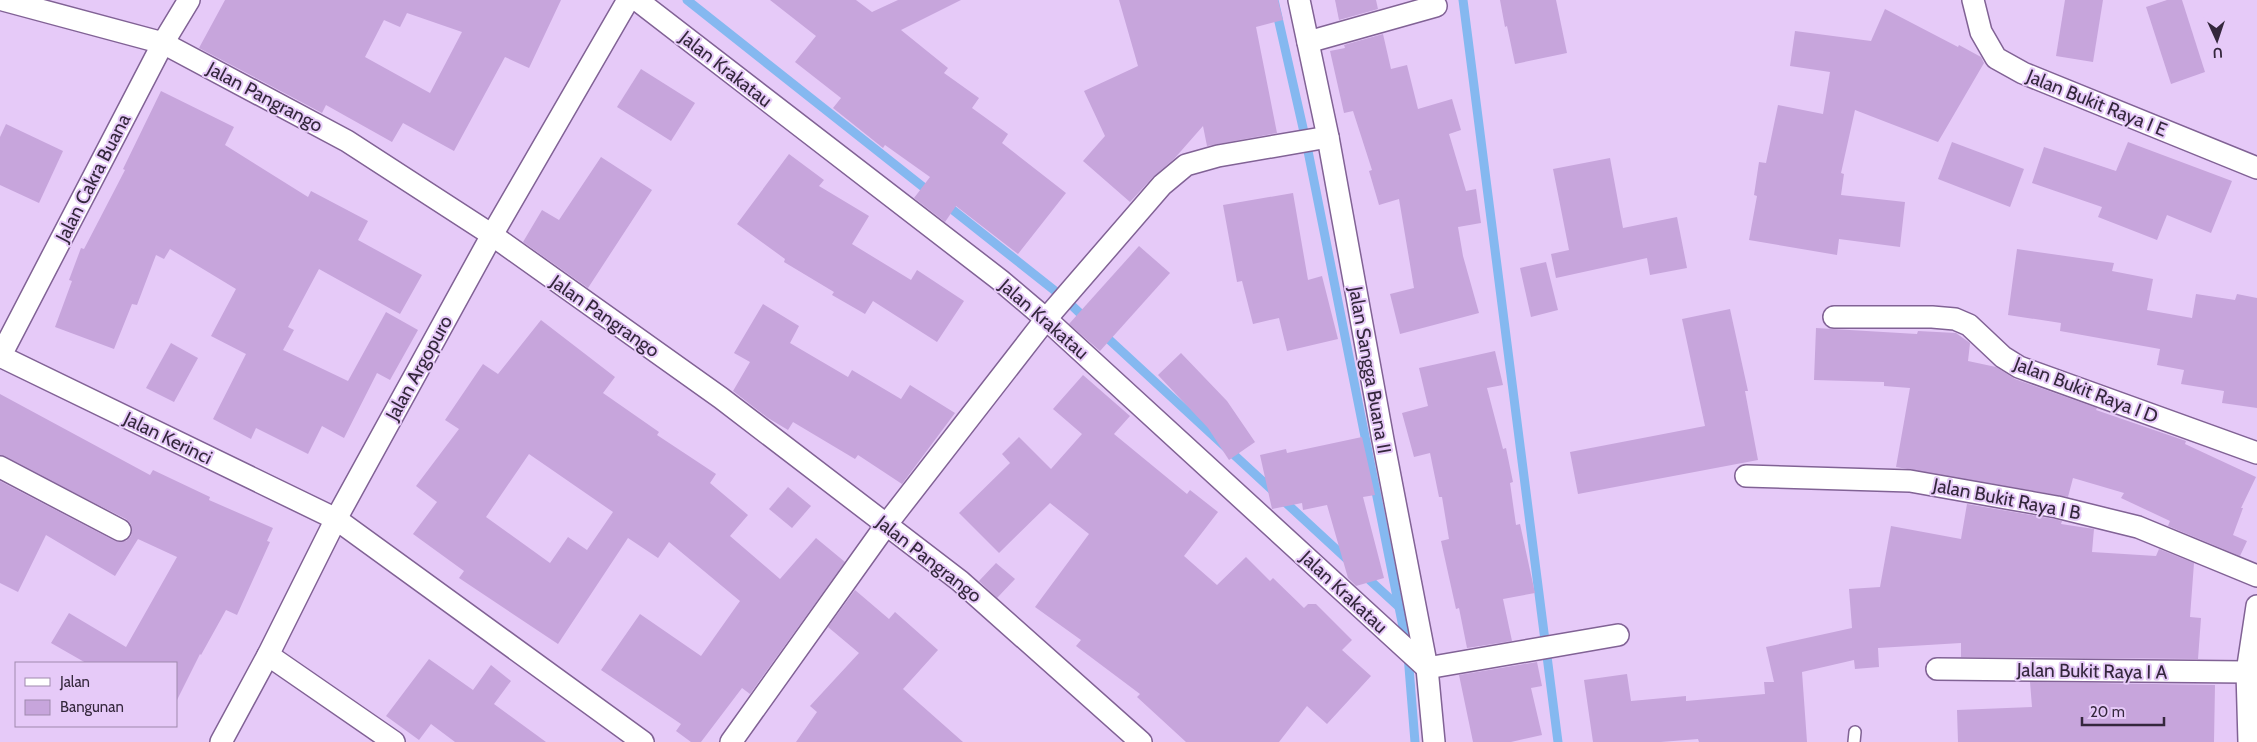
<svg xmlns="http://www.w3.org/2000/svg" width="2257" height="742" font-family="Cabin,sans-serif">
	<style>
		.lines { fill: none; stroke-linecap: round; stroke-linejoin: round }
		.stream { stroke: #85b8f0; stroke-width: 9 }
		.building { fill: #c7a5dc; fill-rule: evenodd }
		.service-casing { stroke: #816295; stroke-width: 14 }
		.minor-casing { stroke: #816295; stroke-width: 24 }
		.service { stroke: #fff; stroke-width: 11 }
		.minor { stroke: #fff; stroke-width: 21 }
		.labels { text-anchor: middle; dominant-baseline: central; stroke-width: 4; stroke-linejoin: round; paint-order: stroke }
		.street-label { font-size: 19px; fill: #34273c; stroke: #e6caf8 }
	</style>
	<rect width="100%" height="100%" fill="#e6caf8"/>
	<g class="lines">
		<g class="stream">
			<polyline points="687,0 932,194"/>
			<polyline points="1274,0 1306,141 1406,642"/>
			<polyline points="1463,0 1558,742"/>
			<polyline points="944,203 1064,298 1087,320"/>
			<polyline points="1102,333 1350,562"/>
			<polyline points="1363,574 1399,607"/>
			<polyline points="1408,655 1415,742"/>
		</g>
	</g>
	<g class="building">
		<path d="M225,0h336l-32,68 -24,-11 -51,94 -51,-28 -11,19 -66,-37 -4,8 -123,-65zM407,13l55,19 -32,61 -65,-36 19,-37 16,7z"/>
		<polygon points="770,0 856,0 872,12 898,0 961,0 901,30 948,68 944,73 979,98 972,108 1008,134 1002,143 1066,193 1018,254 956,206 945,222 914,198 930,177 885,145 883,148 833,108 841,98 795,62 816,36"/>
		<polygon points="1119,0 1278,0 1283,20 1256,27 1277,133 1207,146 1203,126 1174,159 1153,177 1130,202 1083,161 1105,136 1084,91 1138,66"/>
		<polygon points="1335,0 1376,0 1378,9 1339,20"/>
		<polygon points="1500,0 1556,0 1567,53 1515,64 1507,26 1505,27"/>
		<polygon points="2065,0 2103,0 2093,62 2056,56"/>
		<polygon points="2167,0 2182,0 2205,72 2171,84 2146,7"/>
		<polygon points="1885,9 1958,47 1959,45 1981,57 1984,63 1938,142 1855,110 1841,173 1844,174 1841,195 1905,202 1900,247 1839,239 1837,255 1749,240 1757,196 1754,195 1759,162 1766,163 1778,105 1823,114 1830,72 1790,66 1795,31 1871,41"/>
		<polygon points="1383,34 1391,69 1407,65 1418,109 1452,99 1461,130 1449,134 1466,191 1476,189 1481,223 1458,227 1463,256 1479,313 1400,334 1390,294 1414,288 1399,199 1379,205 1369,171 1372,170 1353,111 1344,113 1330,51 1345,48 1344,45"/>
		<polygon points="641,69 695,103 671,141 617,107"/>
		<polygon points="161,91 234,127 225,145 308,197 311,191 368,221 358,240 422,275 400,314 319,269 288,327 294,330 283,350 348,381 386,312 418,330 390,380 377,373 344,438 322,426 308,454 256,428 251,439 213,419 246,354 211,336 236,289 170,249 164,259 156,255 137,305 132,304 114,349 55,327 72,281 69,280 81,248 84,249 125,170 123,169"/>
		<polygon points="6,124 63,151 39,203 0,185 0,137"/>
		<polygon points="1952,142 2024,169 2010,207 1938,179"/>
		<polygon points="2128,142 2232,181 2211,233 2167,215 2157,240 2098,217 2102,207 2032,183 2044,147 2116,171"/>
		<polygon points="789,154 824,180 819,186 869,216 852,244 911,280 917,270 964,301 937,342 873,301 865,314 832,295 834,292 784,262 785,259 737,224"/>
		<polygon points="601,157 652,190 588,288 523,242 542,210 559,220"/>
		<polygon points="1610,158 1623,228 1677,217 1687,268 1650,275 1647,258 1556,278 1551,254 1569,250 1553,169"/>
		<polygon points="1293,193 1308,280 1322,276 1338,339 1287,351 1279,318 1253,324 1242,281 1237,282 1223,205"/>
		<polygon points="1139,246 1170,273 1100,351 1069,324"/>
		<polygon points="2017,249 2114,263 2112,271 2153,279 2147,310 2192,318 2196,294 2235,300 2237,294 2257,298 2257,408 2222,403 2224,391 2181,384 2184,370 2157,365 2160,349 2060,331 2061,323 2008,315"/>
		<polygon points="1546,262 1558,310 1531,317 1520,268"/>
		<polygon points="763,304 799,326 790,343 848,377 852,370 901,399 910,385 955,413 902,484 858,455 855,459 793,422 788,430 768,418 733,391 750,362 734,353"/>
		<polygon points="1730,309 1748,391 1745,391 1758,460 1578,494 1570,452 1705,426 1682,319"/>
		<path d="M541,320l74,57 -12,16 56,39 -2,3 59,39 -6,9 38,32 -18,21 50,43 36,-41 29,24 -95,132 -8,-6 -41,54h-10l-15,-11 5,-7 -80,-54 39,-56 61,42 39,-55 -71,-59 -11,16 -30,-20 -70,106 -99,-66 5,-7 -51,-37 24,-32 -21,-16 43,-57 -14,-9 38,-56 15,10zM529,454l84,58 -26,38 -19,-13 -18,26 -64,-46z"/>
		<polygon points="1816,328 1917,334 1918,331 1956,333 1970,343 1968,361 1996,367 2015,379 2097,408 2096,410 2186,441 2185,444 2256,477 2241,508 2243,508 2233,535 2247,541 2240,556 2168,526 2170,521 2121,498 2124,493 2073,478 2068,497 1896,467 1910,388 1884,386 1884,382 1814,380"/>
		<polygon points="171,343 198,358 174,402 146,388"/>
		<polygon points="1495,351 1503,385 1487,388 1503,449 1506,448 1513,482 1510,483 1516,525 1520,524 1535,593 1503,599 1512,641 1467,648 1459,608 1456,609 1441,541 1449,539 1442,497 1439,497 1430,453 1414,457 1402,413 1428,406 1419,368"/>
		<polygon points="1181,353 1227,401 1255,442 1229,460 1208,428 1158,375"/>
		<polygon points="1083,375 1130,416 1114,434 1187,494 1190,490 1218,512 1184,556 1217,585 1246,557 1270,581 1273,578 1304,608 1308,604 1316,604 1352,640 1342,650 1371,676 1327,724 1307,706 1279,742 1186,742 1137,697 1140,694 1076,646 1081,640 1035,607 1089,534 1050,503 999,553 959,513 1010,463 1002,454 1019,437 1051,469 1082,434 1053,409"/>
		<polygon points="0,394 150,475 153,470 210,497 209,500 273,528 267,541 270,542 237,615 226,610 201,655 200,654 176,702 176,663 86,663 51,643 69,613 126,647 177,557 138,539 115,576 46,535 18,592 0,583 0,481 115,541 126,541 131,536 132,530 131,524 126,519 0,455"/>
		<polygon points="1362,437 1375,495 1363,497 1384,578 1356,586 1348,578 1327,505 1303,510 1302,503 1272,509 1260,455 1286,449 1287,453"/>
		<polygon points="788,487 811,506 792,528 769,509"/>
		<polygon points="1967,504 2054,519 2062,521 2061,524 2094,529 2092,552 2156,556 2159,549 2194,563 2190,617 2201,618 2198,659 1961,657 1961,643 1878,648 1879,667 1855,669 1854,660 1802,672 1807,742 1699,742 1698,739 1661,742 1593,742 1584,680 1627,674 1631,701 1686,696 1686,701 1765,694 1764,682 1774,682 1766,647 1852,628 1849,589 1880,587 1891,526 1961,539"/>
		<polygon points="996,563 1015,579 997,598 979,581"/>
		<polygon points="855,590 889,619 895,612 938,650 903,689 963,742 796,742 817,712 810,706 859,653 828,627"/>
		<polygon points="429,659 473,690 491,665 511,681 494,704 546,742 455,742 431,724 419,740 386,716"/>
		<polygon points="1537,662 1542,686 1531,688 1542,735 1511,742 1473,742 1459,675"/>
		<polygon points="2030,682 2215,685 2214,742 1958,742 1957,710 2032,707"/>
	</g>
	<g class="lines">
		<defs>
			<polyline id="service" points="1854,742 1855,732"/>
			<g id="minor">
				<polyline points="3,0 163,43 347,141 492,235 721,398 960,581 1141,742"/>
				<polyline points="637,0 1000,280 1046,319 1427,668"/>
				<polyline points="1299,0 1328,137 1383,440 1427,668 1434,742"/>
				<polyline points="1973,0 1981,32 1996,58 2023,73 2257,168"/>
				<polyline points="1308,42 1436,6"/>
				<polyline points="1834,317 1932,317 1955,319 1969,325 2003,357 2019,367 2257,453"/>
				<polyline points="0,356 336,519 643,742"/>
				<polyline points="0,357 163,43 189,0"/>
				<polyline points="0,467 120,530"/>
				<polyline points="1746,476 1910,481 2057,507 2138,527 2257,576"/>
				<polyline points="268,655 394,742"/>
				<polyline points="1427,668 1618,635"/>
				<polyline points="1937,669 2247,672"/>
				<polyline points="221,742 268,655 336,519 492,235 628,0"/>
				<polyline points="731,742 886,525 1046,319 1162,185 1186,165 1218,156 1328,137"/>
				<polyline points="2249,742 2247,672 2257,606"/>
			</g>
		</defs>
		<use href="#service" class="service-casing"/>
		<use href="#minor" class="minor-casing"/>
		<use href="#service" class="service"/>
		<use href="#minor" class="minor"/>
	</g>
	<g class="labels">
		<g class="street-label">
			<text transform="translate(726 69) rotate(38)">Jalan Krakatau</text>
			<text transform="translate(265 97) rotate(28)">Jalan Pangrango</text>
			<text transform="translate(2097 103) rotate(22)">Jalan Bukit Raya I E</text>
			<text transform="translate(93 178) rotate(-63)">Jalan Cakra Buana</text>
			<text transform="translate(605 316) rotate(35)">Jalan Pangrango</text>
			<text transform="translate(1044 319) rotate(41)">Jalan Krakatau</text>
			<text transform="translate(419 368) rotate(-61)">Jalan Argopuro</text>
			<text transform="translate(1370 370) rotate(80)">Jalan Sangga Buana II</text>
			<text transform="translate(2086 390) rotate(21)">Jalan Bukit Raya I D</text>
			<text transform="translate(168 438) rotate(26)">Jalan Kerinci</text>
			<text transform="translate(2007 499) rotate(11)">Jalan Bukit Raya I B</text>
			<text transform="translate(929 559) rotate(38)">Jalan Pangrango</text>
			<text transform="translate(1344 592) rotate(43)">Jalan Krakatau</text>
			<text transform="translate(2092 671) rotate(1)">Jalan Bukit Raya I A</text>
		</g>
	</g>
	<rect x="15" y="662" width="162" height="65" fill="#e6caf8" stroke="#9f89ad"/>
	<rect x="25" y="678" width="25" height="8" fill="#ffffff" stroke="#9f89ad"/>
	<text x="60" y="687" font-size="15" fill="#34273c">Jalan</text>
	<rect x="25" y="700" width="25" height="15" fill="#c7a5dc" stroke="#9f89ad"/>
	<text x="60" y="712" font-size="15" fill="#34273c">Bangunan</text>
	<g transform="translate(2217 40) rotate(177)" stroke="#e6caf8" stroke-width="4" paint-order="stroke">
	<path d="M0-4L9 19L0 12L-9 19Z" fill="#34273c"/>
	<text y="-8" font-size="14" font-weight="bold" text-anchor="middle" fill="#34273c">U</text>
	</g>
	<path d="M2082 717v8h82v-8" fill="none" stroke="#34273c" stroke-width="2.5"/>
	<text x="2090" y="717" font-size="15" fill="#34273c" stroke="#e6caf8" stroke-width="4" paint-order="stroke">20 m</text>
</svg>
